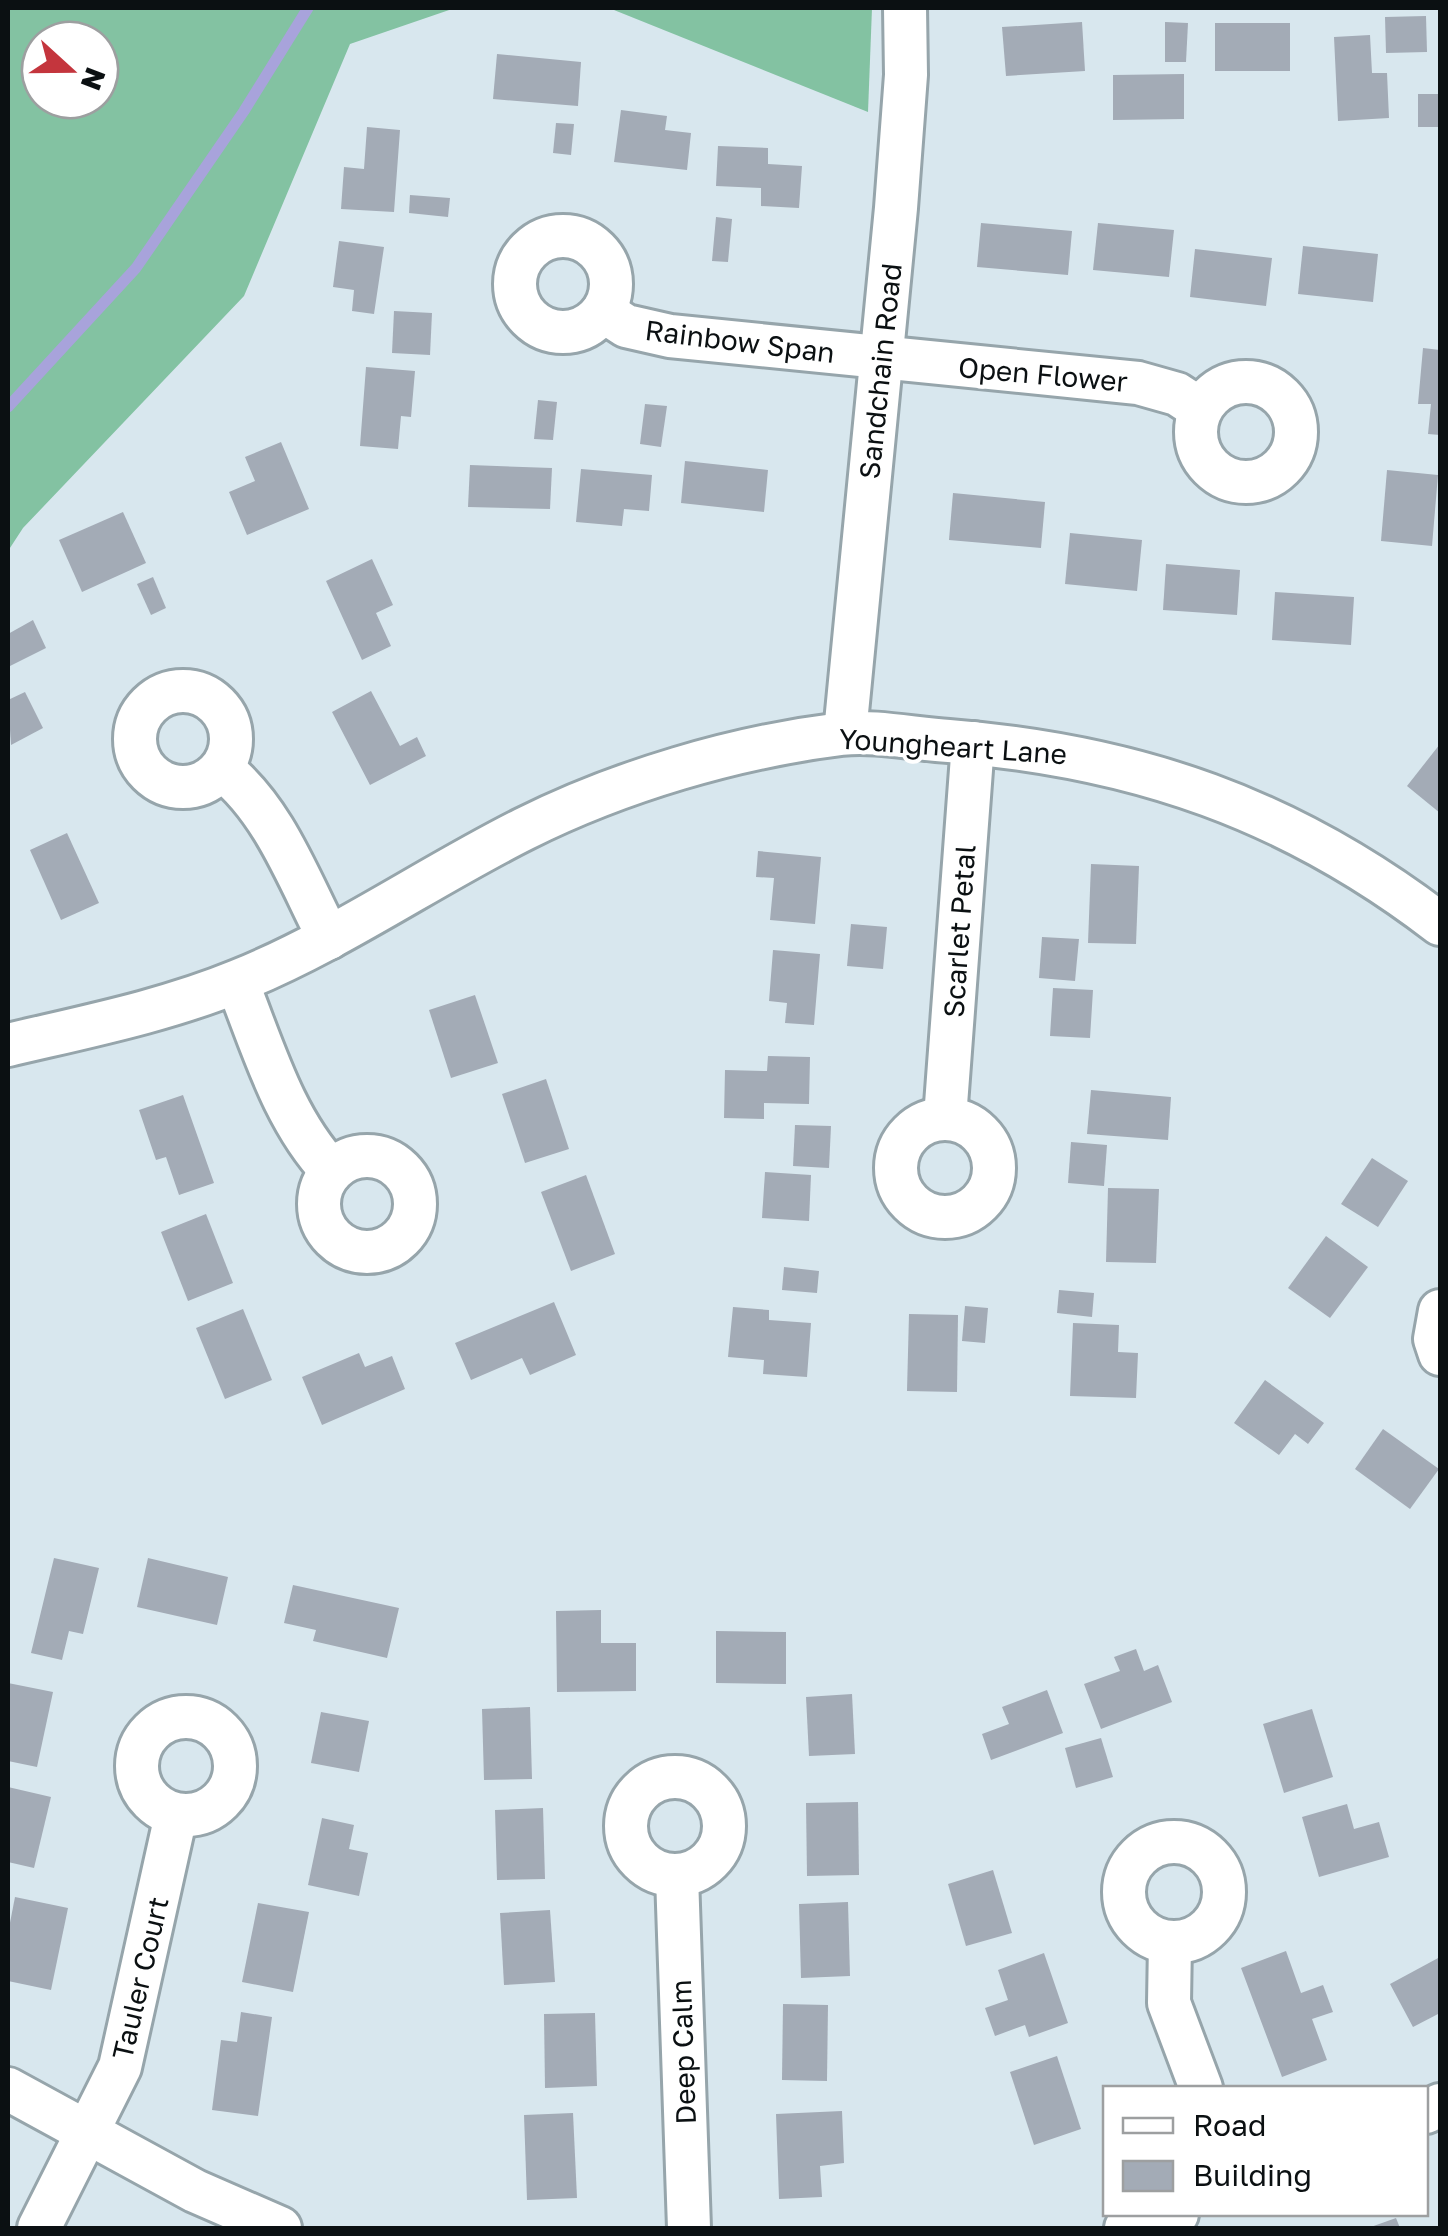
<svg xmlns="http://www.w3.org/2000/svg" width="1448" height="2236" font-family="'Golos Text',sans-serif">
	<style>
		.forest { fill: #83c2a2; fill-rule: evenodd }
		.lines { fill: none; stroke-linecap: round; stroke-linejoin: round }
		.stream { stroke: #a8a3db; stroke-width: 11 }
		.building { fill: #a3abb6 }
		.minor-casing { stroke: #96a5ab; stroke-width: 48 }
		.minor { stroke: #fff; stroke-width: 42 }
		.labels { text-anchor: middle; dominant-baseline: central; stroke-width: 8; stroke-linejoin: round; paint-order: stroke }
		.street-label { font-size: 28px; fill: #0b1012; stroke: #fff }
	</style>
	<rect width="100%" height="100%" fill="#d8e7ee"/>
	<g class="forest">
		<path d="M8,8h447l-105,36 -106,252 -221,232 -15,23zM40,40h60v60h-60z"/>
		<polygon points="609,8 872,8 868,112"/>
	</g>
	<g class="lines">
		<polyline class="stream" points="8,407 136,268 244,111 308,8"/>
	</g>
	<g class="building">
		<polygon points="1426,16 1427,52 1386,53 1385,17"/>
		<polygon points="1082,22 1085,71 1006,76 1002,27"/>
		<polygon points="1165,22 1188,23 1186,62 1165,62"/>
		<rect x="1215" y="23" width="75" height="48"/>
		<polygon points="1370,35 1372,73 1387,73 1389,118 1338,121 1334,37"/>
		<polygon points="497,54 581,62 578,106 493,99"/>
		<polygon points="1184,74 1184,119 1113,120 1113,75"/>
		<rect x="1418" y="94" width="22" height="33"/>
		<polygon points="621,110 667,116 665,130 691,133 687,170 614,162"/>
		<polygon points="556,123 574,124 571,155 553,153"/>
		<polygon points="367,127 400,130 394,212 341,209 344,167 364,169"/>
		<polygon points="718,146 768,148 768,164 802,166 799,208 761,206 761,188 716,186"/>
		<polygon points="410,195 450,198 448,217 409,213"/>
		<polygon points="716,217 732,219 728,262 712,261"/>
		<polygon points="981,223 1072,231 1068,275 977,267"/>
		<polygon points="1098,223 1174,230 1169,277 1093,270"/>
		<polygon points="339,241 384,247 374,314 352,311 354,290 333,287"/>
		<polygon points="1303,246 1378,254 1373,302 1298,294"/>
		<polygon points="1195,249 1272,258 1266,306 1190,297"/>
		<polygon points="394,311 432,313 430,355 392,353"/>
		<polygon points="1423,348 1440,350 1440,435 1428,434 1431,404 1418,404"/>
		<polygon points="366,367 415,371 411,417 401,416 398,449 360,446"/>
		<polygon points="538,400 557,402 553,440 534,439"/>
		<polygon points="645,404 667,406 661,447 640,444"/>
		<polygon points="281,442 309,509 247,535 229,492 255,481 245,457"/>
		<polygon points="685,461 768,470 764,512 681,503"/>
		<polygon points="470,465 552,468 550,509 468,507"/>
		<polygon points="581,469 652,475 649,511 624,509 622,526 576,522"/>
		<polygon points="1387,470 1438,475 1432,546 1381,541"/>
		<polygon points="953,493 1045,502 1041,548 949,540"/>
		<polygon points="123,512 146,563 82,592 59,540"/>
		<polygon points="1070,533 1142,540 1137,591 1065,584"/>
		<polygon points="372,559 393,605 376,613 391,646 362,660 326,581"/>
		<polygon points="1166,564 1240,570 1237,615 1163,610"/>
		<polygon points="153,577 166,608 151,615 137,584"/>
		<polygon points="1275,592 1354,597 1351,645 1272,640"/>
		<polygon points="33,620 46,648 8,667 8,634"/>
		<polygon points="371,691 400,746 417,737 426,756 370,785 332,712"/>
		<polygon points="25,692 43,728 11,745 8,700"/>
		<polygon points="1440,744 1440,813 1407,786"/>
		<polygon points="67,833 99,903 61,920 30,850"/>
		<polygon points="758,851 821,857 815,924 770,920 774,878 756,877"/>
		<polygon points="1091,864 1139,866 1136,944 1088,943"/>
		<polygon points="851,924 887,927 883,969 847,966"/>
		<polygon points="1042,937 1079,939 1075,981 1039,978"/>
		<polygon points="773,950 820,954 814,1025 785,1023 787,1003 769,1001"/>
		<polygon points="1053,988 1093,990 1090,1038 1050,1036"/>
		<polygon points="475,995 498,1063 451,1078 429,1010"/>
		<polygon points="768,1056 810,1057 809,1104 764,1103 764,1119 724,1118 725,1070 767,1071"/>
		<polygon points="546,1079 569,1149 525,1163 502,1094"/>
		<polygon points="1091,1090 1171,1097 1168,1140 1087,1134"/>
		<polygon points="183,1095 214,1183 179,1195 166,1157 156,1160 139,1110"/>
		<polygon points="795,1125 831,1126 829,1168 793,1166"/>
		<polygon points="1071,1142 1107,1145 1104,1186 1068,1183"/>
		<polygon points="1372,1158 1408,1181 1378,1227 1341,1204"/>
		<polygon points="765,1172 811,1175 809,1221 762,1218"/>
		<polygon points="586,1175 615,1254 571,1271 541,1192"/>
		<polygon points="1108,1188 1159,1189 1156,1263 1106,1262"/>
		<polygon points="206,1214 233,1283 188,1301 161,1232"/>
		<polygon points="1326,1236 1368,1267 1330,1318 1288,1288"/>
		<polygon points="784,1267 819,1271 817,1293 782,1290"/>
		<polygon points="1059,1290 1094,1293 1092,1317 1057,1313"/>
		<polygon points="554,1302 576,1355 530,1375 522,1358 471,1380 455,1343"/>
		<polygon points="965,1306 988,1308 985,1343 962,1341"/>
		<polygon points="733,1307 769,1310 769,1320 811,1323 807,1377 763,1374 764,1360 728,1357"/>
		<polygon points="243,1309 272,1380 225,1399 196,1328"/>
		<polygon points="909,1314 958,1315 957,1392 907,1391"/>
		<polygon points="1073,1323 1119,1325 1118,1352 1138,1353 1136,1398 1070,1396"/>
		<polygon points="359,1353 365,1367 392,1356 405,1389 322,1425 302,1377"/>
		<polygon points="1265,1380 1324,1423 1308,1444 1295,1434 1279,1455 1234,1423"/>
		<polygon points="1383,1429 1439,1469 1410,1509 1355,1469"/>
		<polygon points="54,1558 99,1568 83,1634 69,1631 62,1660 31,1653"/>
		<polygon points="148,1558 228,1577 217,1625 137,1607"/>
		<polygon points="293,1585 399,1608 387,1658 313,1641 316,1630 284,1623"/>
		<polygon points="601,1610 601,1643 636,1643 636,1691 557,1692 556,1611"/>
		<polygon points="716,1631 786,1632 786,1684 716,1683"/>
		<polygon points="1136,1649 1144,1671 1158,1665 1172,1702 1101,1729 1084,1684 1120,1671 1114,1657"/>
		<polygon points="8,1683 53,1692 37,1767 8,1761"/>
		<polygon points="1047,1690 1063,1733 991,1760 982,1734 1009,1724 1002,1707"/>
		<polygon points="852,1694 855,1754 809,1756 806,1697"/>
		<polygon points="530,1707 532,1779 484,1780 482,1709"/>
		<polygon points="1312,1709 1333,1777 1284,1793 1263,1724"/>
		<polygon points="321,1712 369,1721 359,1772 311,1763"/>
		<polygon points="1101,1738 1113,1777 1076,1788 1065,1748"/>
		<polygon points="8,1787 51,1797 34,1868 8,1862"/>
		<polygon points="858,1802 859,1875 807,1876 806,1803"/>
		<polygon points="1347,1804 1354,1829 1379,1822 1389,1857 1319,1877 1302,1817"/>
		<polygon points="543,1808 545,1879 497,1880 495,1810"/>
		<polygon points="322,1818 354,1825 349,1849 368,1853 359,1896 308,1885"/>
		<polygon points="993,1870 1012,1933 966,1946 948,1884"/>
		<polygon points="15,1897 68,1908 51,1990 8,1981 8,1933"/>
		<polygon points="848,1902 850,1976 801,1978 799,1904"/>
		<polygon points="258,1903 309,1912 293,1992 242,1982"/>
		<polygon points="550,1910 555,1982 504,1985 500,1913"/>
		<polygon points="1286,1951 1301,1993 1323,1985 1333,2012 1312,2019 1327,2060 1282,2077 1241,1968"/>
		<polygon points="1044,1953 1068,2023 1029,2037 1025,2025 995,2036 985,2008 1008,2000 998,1970"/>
		<polygon points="1440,1957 1440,2013 1413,2027 1390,1984"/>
		<polygon points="783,2004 828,2005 827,2081 782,2080"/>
		<polygon points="241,2012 272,2017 258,2116 212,2110 221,2040 237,2042"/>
		<polygon points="595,2013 597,2086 545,2088 544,2014"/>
		<polygon points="1057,2056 1081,2129 1034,2145 1010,2072"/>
		<polygon points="842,2111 844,2163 820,2166 822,2197 779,2199 776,2114"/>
		<polygon points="573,2113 577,2198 527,2200 524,2115"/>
		<polygon points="1396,2218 1400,2228 1368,2228"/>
	</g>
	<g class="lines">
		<defs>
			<g id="minor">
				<circle cx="563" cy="284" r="48"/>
				<polyline points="603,311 626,326 670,336 1138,383 1177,394 1200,409"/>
				<circle cx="1246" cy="432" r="50"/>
				<circle cx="183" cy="739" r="48"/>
				<polyline points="845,733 896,208 906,75 905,8"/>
				<path d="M222,769c52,41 77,111 107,169"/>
				<path d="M237,982c26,65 46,137 95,189"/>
				<path d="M8,1045c76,-18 157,-34 230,-64 101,-41 190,-104 286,-152 96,-48 211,-82 317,-95 34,-4 74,5 108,7 188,15 341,68 491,183"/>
				<polyline points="945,1118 973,743"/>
				<circle cx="945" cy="1168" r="49"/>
				<circle cx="367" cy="1204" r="48"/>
				<polyline points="1440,1311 1435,1339 1440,1354"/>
				<circle cx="186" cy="1766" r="49"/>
				<circle cx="675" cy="1826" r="49"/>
				<circle cx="1174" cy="1892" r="50"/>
				<polyline points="677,1876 689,2228"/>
				<polyline points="1170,1942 1169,2003 1201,2088"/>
				<polyline points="8,2089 195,2191 280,2228"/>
				<polyline points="1426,2112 1440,2105"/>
				<polyline points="39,2228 120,2067 176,1815"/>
				<polyline points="1126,2228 1177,2214"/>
			</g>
		</defs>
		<use href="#minor" class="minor-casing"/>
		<use href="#minor" class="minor"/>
	</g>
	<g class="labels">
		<g class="street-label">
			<text transform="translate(740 341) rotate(7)">Rainbow Span</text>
			<text transform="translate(880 371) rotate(-84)">Sandchain Road</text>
			<text transform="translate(1043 374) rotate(5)">Open Flower</text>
			<text transform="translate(953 746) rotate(4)">Youngheart Lane</text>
			<text transform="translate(959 931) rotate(-86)">Scarlet Petal</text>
			<text transform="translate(140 1978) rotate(-77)">Tauler Court</text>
			<text transform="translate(683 2052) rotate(-92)">Deep Calm</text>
		</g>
	</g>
	<rect width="1448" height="2236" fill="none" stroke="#0b1012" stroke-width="20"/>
	<rect x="1103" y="2086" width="325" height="130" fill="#ffffff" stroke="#9d9fa0" stroke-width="2.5"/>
	<rect x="1123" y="2118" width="50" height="15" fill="#ffffff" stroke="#9d9fa0" stroke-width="2.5"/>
	<text x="1193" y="2136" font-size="30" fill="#0b1012">Road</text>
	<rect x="1123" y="2161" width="50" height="30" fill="#a3abb6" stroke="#9d9fa0" stroke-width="2.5"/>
	<text x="1193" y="2186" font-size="30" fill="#0b1012">Building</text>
	<g transform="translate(70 70) rotate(111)"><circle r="48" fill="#ffffff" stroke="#9d9fa0" stroke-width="2.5"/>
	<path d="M0-8L18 38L0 25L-18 38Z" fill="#c4353d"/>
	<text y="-15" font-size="28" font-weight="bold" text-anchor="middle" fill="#0b1012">N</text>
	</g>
</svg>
